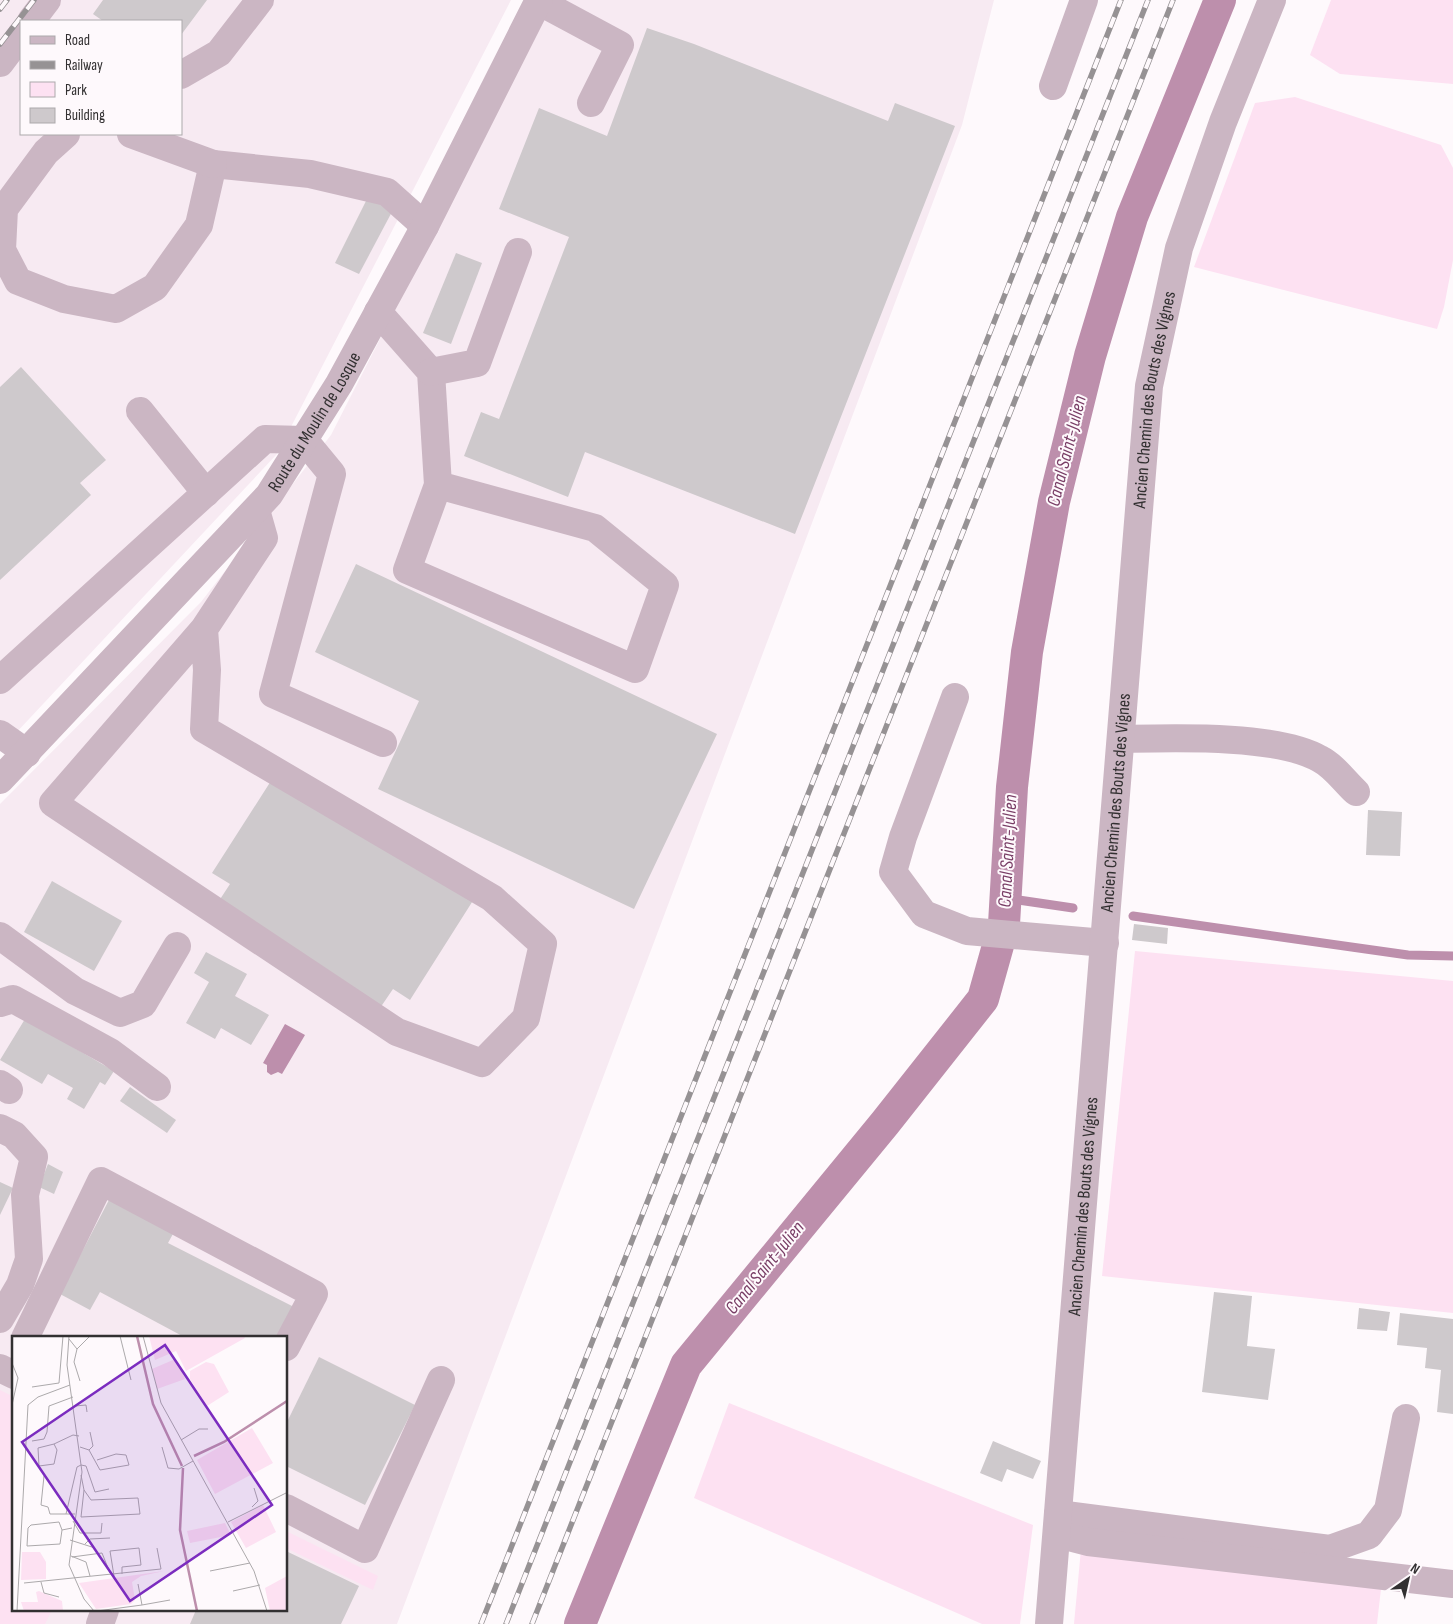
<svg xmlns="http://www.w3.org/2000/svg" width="1453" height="1624" font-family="'Sofia Sans Condensed',sans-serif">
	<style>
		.built { fill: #f7eaf2; fill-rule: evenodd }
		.green { fill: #fde1f2 }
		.water { fill: #bd8fac }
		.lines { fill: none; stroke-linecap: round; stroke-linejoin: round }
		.stream { stroke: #bd8fac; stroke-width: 9 }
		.canal { stroke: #bd8fac; stroke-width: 32 }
		.building { fill: #cec9cc }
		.minor { stroke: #cbb6c3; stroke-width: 28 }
		.rail-casing { stroke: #969294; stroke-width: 5.5 }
		.rail { stroke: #fef9fc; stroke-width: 4; stroke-dasharray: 11; stroke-linecap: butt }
		.labels { text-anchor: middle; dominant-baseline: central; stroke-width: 4; stroke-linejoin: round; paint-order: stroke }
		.street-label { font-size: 18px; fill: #323031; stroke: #fef9fc }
		.water-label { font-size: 19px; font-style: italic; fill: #793e66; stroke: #fef9fc }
		.inset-river { fill: none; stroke: #bd8fac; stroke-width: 2.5 }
		.inset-road { fill: none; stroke: #aca9ab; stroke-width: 1 }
		.view { fill: #7b2cbf; fill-opacity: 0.15; stroke: #7b2cbf; stroke-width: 2.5 }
		.inset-edge { fill: none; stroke: #323031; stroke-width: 2.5 }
	</style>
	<rect width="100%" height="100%" fill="#fef9fc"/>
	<g class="built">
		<path d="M0,0h511l-234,454 -277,296zM21,21h160v113h-160z"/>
		<path d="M550,0h444l-32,125 -565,1499h-397v-820l201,-202 130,-167 176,-345zM14,1338h272v272h-272z"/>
	</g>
	<g class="green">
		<polygon points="1331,0 1453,0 1453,84 1340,74 1310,55"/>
		<polygon points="1295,97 1441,145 1453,168 1453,260 1444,307 1437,329 1194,267 1255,103"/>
		<polygon points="1135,951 1453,981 1453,1313 1102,1276"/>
		<polygon points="0,1390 14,1397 14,1610 52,1610 45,1624 0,1624"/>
		<polygon points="729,1403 1033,1525 1020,1624 982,1624 694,1498"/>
		<polygon points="286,1531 378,1576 373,1590 286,1548"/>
		<polygon points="1081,1549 1382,1580 1377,1624 1074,1624"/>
	</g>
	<polygon class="water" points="285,1024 305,1035 282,1074 278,1072 271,1075 267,1072 267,1065 263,1063"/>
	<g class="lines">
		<g class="stream">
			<polyline points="1005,898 1073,908"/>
			<polyline points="1133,916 1408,955 1453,956"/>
		</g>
		<g class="canal">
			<polyline points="1004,924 1012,787 1027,652 1054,502 1090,356 1132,217 1220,0"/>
			<polyline points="580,1624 686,1365 885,1123 983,999 999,942"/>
		</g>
	</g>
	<g class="building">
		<polygon points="103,0 207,0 181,35 181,21 103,21 93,14"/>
		<polygon points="647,28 694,44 888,121 895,103 955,126 795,534 585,452 568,497 464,456 481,412 499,419 569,237 499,209 539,108 607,136"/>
		<polygon points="368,197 394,208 359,274 335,263"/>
		<polygon points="456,253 482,263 451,344 423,333"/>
		<polygon points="21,367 106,460 80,483 91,495 0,580 0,387"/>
		<polygon points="356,564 717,734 634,909 378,789 419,701 315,652"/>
		<polygon points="276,773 474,899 410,1000 393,989 378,1011 215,907 230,884 212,873"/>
		<polygon points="1368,810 1402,812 1400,856 1366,855"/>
		<polygon points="52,881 122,921 94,971 24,932"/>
		<polygon points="1134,924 1168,928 1167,944 1132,940"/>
		<polygon points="206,952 247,974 235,996 269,1015 251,1045 221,1028 215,1039 186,1023 209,982 194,973"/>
		<polygon points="25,1019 114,1071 105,1085 100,1082 84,1109 67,1099 73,1088 48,1074 42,1084 0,1060"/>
		<polygon points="130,1087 176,1120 167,1133 120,1101"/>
		<polygon points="48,1164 63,1172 54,1194 39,1187"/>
		<polygon points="0,1182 13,1188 0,1215"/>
		<polygon points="110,1198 174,1232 168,1243 296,1308 280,1338 186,1338 100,1292 90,1310 60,1294"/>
		<polygon points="1214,1292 1252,1296 1247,1346 1275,1349 1268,1400 1202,1392"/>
		<polygon points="1359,1308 1390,1312 1387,1331 1357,1329"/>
		<polygon points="1400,1313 1453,1319 1453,1414 1437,1412 1441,1370 1425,1368 1427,1348 1397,1345"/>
		<polygon points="319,1357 415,1405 365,1505 286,1466 286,1424"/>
		<polygon points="993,1441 1041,1461 1033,1479 1007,1469 1002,1482 980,1473"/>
		<polygon points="286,1551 359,1586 341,1624 190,1624 196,1610 286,1610"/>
	</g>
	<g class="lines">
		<g class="minor">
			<polyline points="538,1 620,45 591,103"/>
			<polyline points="31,21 47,0"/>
			<polyline points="0,63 21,35"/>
			<polyline points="181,75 219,53 260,0"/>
			<polyline points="1053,86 1084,0"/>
			<polyline points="66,134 46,152 4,209 2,250 18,281 64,299 116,309 155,287 199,225 213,164 310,174 387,192 425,226"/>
			<polyline points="131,134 213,164"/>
			<polyline points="378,312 431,372 438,485 407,570 635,669 665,585 595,528 438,485"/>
			<polyline points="431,372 477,363 518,252"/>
			<polyline points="140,411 206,493"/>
			<polyline points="204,629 53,803 397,1032 482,1063 526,1018 543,944 492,898 204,729 207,670 204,629 264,538 256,510"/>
			<polyline points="0,680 265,439 304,440 332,474 273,694 383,743"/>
			<polyline points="955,697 903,837 893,872 924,914 967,931 1105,943"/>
			<polyline points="0,734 27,753"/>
			<path d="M1121,739c51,-1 156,-5 199,20 14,7 25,23 36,33"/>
			<path id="s1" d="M0,780l269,-285 70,-111 86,-158 114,-226"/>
			<polyline points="0,936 75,991 120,1013 143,1004 177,946"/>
			<polyline points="0,1003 13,999 110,1052 157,1087"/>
			<polyline points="0,1084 9,1090"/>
			<polyline points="0,1128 14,1135 34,1157 25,1195 29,1259 20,1285 0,1319"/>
			<polyline points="25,1338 101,1181 314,1294 286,1347"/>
			<polyline points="0,1368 14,1375"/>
			<polyline points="286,1508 365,1549 441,1380"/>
			<polyline points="1058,1514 1330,1549 1369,1535 1388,1510 1406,1418"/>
			<polyline points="1057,1534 1088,1542 1453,1584"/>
			<polyline points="100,1624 105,1610"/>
			<path id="s2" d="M1049,1624l100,-1238 30,-138 44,-126 49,-122"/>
		</g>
		<defs>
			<g id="rail">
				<polyline points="0,9 7,0"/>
				<polyline points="0,44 34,0"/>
				<polyline points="481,1624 1121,0"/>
				<polyline points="506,1624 1148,0"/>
				<polyline points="532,1624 1173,0"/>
			</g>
		</defs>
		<use href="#rail" class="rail-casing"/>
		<use href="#rail" class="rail"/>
	</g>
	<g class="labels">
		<g class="street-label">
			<text stroke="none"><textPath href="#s2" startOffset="1229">Ancien Chemin des Bouts des Vignes</textPath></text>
			<text stroke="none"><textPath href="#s1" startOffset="478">Route du Moulin de Losque</textPath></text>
			<text stroke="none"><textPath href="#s2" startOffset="824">Ancien Chemin des Bouts des Vignes</textPath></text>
			<text stroke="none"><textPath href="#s2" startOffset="419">Ancien Chemin des Bouts des Vignes</textPath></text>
		</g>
		<g class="water-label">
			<text transform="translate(1067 451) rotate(-76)">Canal Saint-Julien</text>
			<text transform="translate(1008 851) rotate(-87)">Canal Saint-Julien</text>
			<text transform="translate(765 1268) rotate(-51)">Canal Saint-Julien</text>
		</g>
	</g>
	<g transform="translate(12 1336)">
		<rect width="275" height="275" fill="#fef9fc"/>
		<path d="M137,0h95l1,2 -59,33 -10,-20 -21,9zM161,24l6,3 6,16 -28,10 -5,-20zM194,26l8,2 15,28 -22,14 -17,-27v-8zM240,92l21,35 -58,31 -18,-34zM251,169l13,27 -30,16 -15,-26zM213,187l6,12 -41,8 -3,-12zM10,216h18l6,10v17l-25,1zM152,235l-23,5 -9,6 3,18 -4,4 -35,5 -17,-26zM275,240v34l-17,1 -5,-23zM27,255l23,10 1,10h-39l-3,-9h17l-2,-10z" fill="#fde1f2"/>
		<path class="inset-river" d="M125,0l16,68 29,62M182,120l30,-14 63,-41M171,132l-3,62 17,81"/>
		<path class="inset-road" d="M57,0l-2,29 15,107 -13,93 15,34 10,12M108,0l11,44M131,0l18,67 93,168 13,40M57,3l8,10 -3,13 6,19M65,13l13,-13M0,27l6,15 -6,27M20,51l27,-4 4,-47M63,70l11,-1 1,7M169,104l18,-11h9M20,105l12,-2 3,-7 2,-26 24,-9M42,108l-16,4 1,18 15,-2 3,-14 -3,-6 19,-9 6,1M68,111l9,3 11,20 29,-5 -3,-10 -10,-1 -19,6M150,111l6,21 11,1 14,-8M77,114l4,-4 -3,-14M69,139l3,15 7,10 47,-2 2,16 -59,3 3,-27M32,140l-3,29 7,2 2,7h25M240,171l6,-6 -4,-13M54,178l11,-47 4,-2 5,1 9,26 14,-3M61,185l7,12h21l1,-10M216,186l58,-29M50,194l-3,-8 -28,3 -3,3 -1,18 33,-2 2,-14 10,-2M58,204l25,8M73,208l5,-5 20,-1M59,220l15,6 4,14M60,221l30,-4 8,20M198,235l40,-8M102,240l-4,-25 29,-3 2,17 -19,2v7M29,246l3,11 15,4M12,247l137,-14 -4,-21M221,255l27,-6M130,269l28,-5M5,275l11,-206 10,-8 32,-12M85,275l45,-6 -4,-21"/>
		<path class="view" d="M153,9l107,160 -142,96 -108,-159z"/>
		<rect width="275" height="275" class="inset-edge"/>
	</g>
	<rect x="20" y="20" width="162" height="115" fill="#fef9fc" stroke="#aca9ab"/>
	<rect x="30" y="36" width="25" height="8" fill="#cbb6c3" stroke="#aca9ab"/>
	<text x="65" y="45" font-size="15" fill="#323031">Road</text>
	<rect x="30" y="61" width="25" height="8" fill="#969294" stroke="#aca9ab"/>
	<text x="65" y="70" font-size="15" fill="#323031">Railway</text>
	<rect x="30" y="82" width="25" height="15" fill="#fde1f2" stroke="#aca9ab"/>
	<text x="65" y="95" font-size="15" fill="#323031">Park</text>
	<rect x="30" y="108" width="25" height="15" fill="#cec9cc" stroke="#aca9ab"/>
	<text x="65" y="120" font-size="15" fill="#323031">Building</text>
	<g transform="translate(1408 1579) rotate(34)" stroke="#fef9fc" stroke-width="4" paint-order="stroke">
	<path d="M0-4L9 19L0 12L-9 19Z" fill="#323031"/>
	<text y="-8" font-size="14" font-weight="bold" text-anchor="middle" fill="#323031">N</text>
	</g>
</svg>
